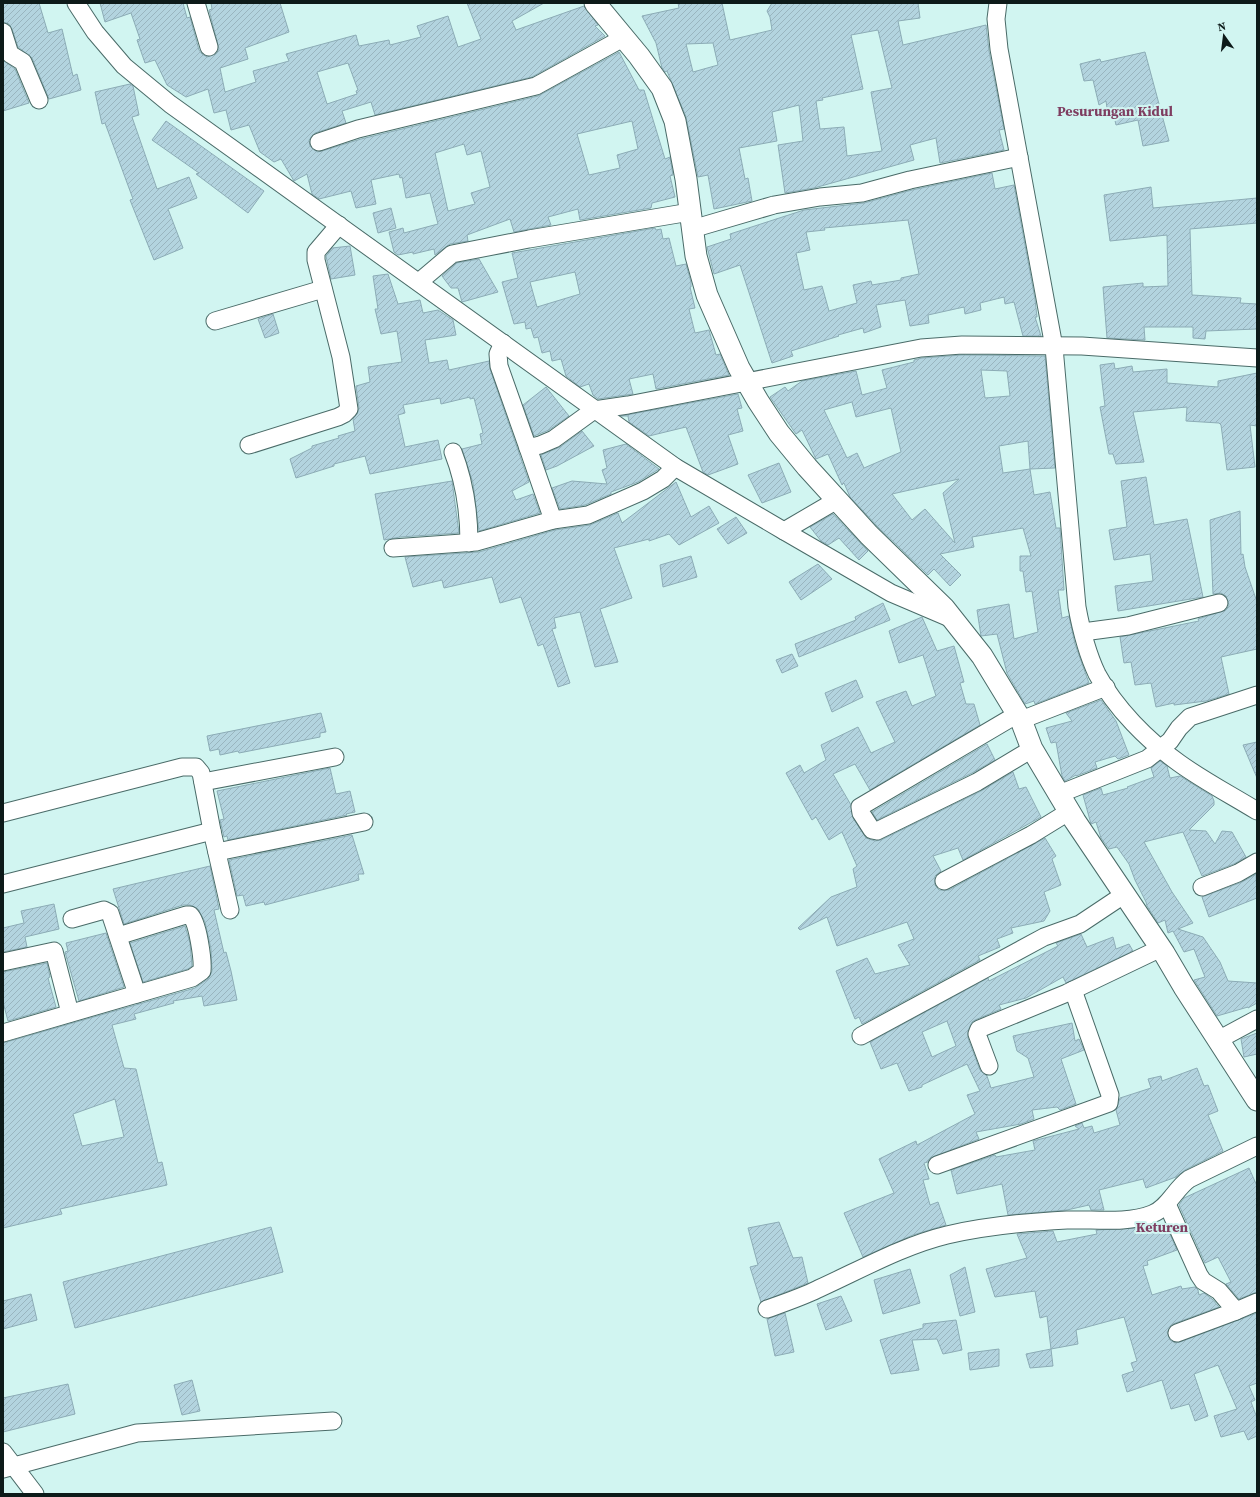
<svg xmlns="http://www.w3.org/2000/svg" width="1260" height="1497" font-family="'Source Serif 4',serif">
	<style>
		.building { fill: url(#building-hatch); stroke: #8cacb6; fill-rule: evenodd }
		.lines { fill: none; stroke-linecap: round; stroke-linejoin: round }
		.minor-casing { stroke: #4a6b68; stroke-width: 19 }
		.tertiary-casing { stroke: #4a6b68; stroke-width: 23 }
		.minor { stroke: #fff; stroke-width: 17 }
		.tertiary { stroke: #fff; stroke-width: 21 }
		.labels { text-anchor: middle; dominant-baseline: central; stroke-width: 4; stroke-linejoin: round; paint-order: stroke }
		.quarter-label { font-size: 14px; font-weight: bold; fill: #7e3d60; stroke: #d1f5f1 }
	</style>
	<defs>
		<pattern id="building-hatch" width="6" height="6" patternUnits="userSpaceOnUse"><rect width="6" height="6" fill="#b3d4df"/><path d="M-1 1l2-2M0 6l6-6M5 7l2-2" fill="none" stroke="#99b5bf"/></pattern>
	</defs>
	<rect width="100%" height="100%" fill="#d1f5f1"/>
	<g class="building">
		<polygon points="3,3 39,3 48,33 62,29 73,76 77,74 81,90 49,99 32,58 18,47 12,29 9,24 3,22"/>
		<path d="M100,3h83l4,15 3,-1 9,33 3,4 5,3 9,-3 3,-5 -10,-39 3,-1 -1,-6h69l9,29 -44,16 3,11 -28,9 5,24 31,-10 -3,-11 36,-10 -3,-7 70,-19 3,11 30,-6 1,5 31,-8 -4,-11 31,-10 10,31 23,-8 -14,-36h77l-32,18 4,9 68,-24 14,19 -3,1 10,10 -73,41 -157,38 -4,-13 -29,9 4,12 -31,10 -6,7 1,6 7,6 5,-1 39,-12 177,-43 81,-44 20,38h5l21,69 5,-2 3,18 -3,1 5,21 -23,6 -1,5 -71,12 -2,-11 -30,8 3,8 -37,7 -4,-13 -43,16 1,6 -18,3 -15,11 -1,-6 -21,5v-2l-15,3 -4,-3 -5,-20 14,-4 1,5 34,-9 -8,-31 -24,5 -4,-21 -2,1 -1,-4 -28,6 5,24 -20,4 -5,-17 -32,8 -7,-5 -5,-20 -13,7 -13,-22 -7,3 -14,-10 -11,-27 -18,5 -5,-20 -12,3 -6,-24 -22,8 -19,-12 -12,-25 -10,3 -8,-23 3,-1 -9,-26 -26,9zM348,63l10,27 -2,1 1,3 -30,10 -10,-32zM632,121l6,28 -21,6 3,13 -31,7 -12,-41zM464,144l3,11 14,-4 9,36 -19,6 4,11 -27,7 -13,-58z"/>
		<path d="M678,3h44l8,37 42,-10 -2,-13 -3,-6 5,-8h146l2,15 -22,3 5,24 83,-20 3,26 15,78 -5,1 5,20 -64,13 -4,-25 -26,7 4,15 -100,28 -29,5 -7,-48 25,-4 -4,-36 -27,7 5,29 -38,7 6,31 3,-1 4,23 -38,8 -6,-34 -10,2 -12,-60 -19,-46 -2,1 -3,-4 -6,-25 -14,-27 37,-8zM878,30l14,58 -21,4 11,59 -35,5 -3,-29 -24,2 -4,-28 7,-1 -1,-2 41,-9 -12,-54zM713,43l5,22 -25,7 -7,-28z"/>
		<polygon points="1145,52 1169,141 1143,146 1138,120 1116,125 1112,107 1107,108 1106,101 1099,105 1093,80 1084,81 1080,64 1100,59 1101,62"/>
		<polygon points="3,60 15,69 29,103 3,111"/>
		<polygon points="130,84 133,86 139,115 132,117 157,189 189,177 197,198 168,209 183,248 154,260 130,200 133,199 105,123 102,124 95,92"/>
		<polygon points="166,121 264,191 248,213 196,174 199,173 152,140"/>
		<path d="M992,173l3,16 19,-4 21,114 2,18h-2l6,19h-18l-9,-34 -9,2 -1,-7 -24,6 1,7 -16,4 -1,-7 -36,8 1,8 -19,3 -5,-26 -29,5 5,22 -17,6 -1,-5 -25,7 1,1 -48,15 2,5 -21,7 -32,-98 -26,9 -7,-27 24,-8 -1,-5 74,-24 60,-7 48,-13zM908,220l11,54 -18,4v2l-29,5 -1,-4 -18,4 4,18 -28,8 -7,-25 -18,4 -8,-37 14,-3 -4,-18 19,-2 -1,-2z"/>
		<polygon points="1151,187 1153,208 1257,198 1257,223 1190,229 1192,295 1241,298 1240,303 1257,304 1257,329 1206,331 1205,339 1193,338 1193,327 1144,327 1145,340 1107,338 1103,287 1143,283 1143,287 1168,286 1167,235 1110,241 1104,195"/>
		<polygon points="391,208 396,228 378,233 373,213"/>
		<path d="M655,228l1,2 5,-1 2,10 6,-1 7,28 10,-2 5,18v5h-1l5,21 -6,1 6,24 14,-3 7,25 4,-1 9,21 -73,14 -3,-15 -24,5 4,15 -35,5 -5,-4 -4,-11 -9,3 -14,-11 -5,-17 -9,2 -2,-10 -8,2 -4,-16 -4,1 -3,-10 -5,1 -1,-7 -11,2 -12,-42 16,-4 -6,-25zM575,272l5,22 -43,13 -7,-25z"/>
		<polygon points="350,246 355,275 331,279 326,256 332,248"/>
		<polygon points="479,259 498,292 462,302 458,288 451,288 442,276 456,263"/>
		<polygon points="388,274 398,304 420,300 423,313 438,310 453,320 456,335 425,340 429,363 447,360 449,370 489,361 490,369 529,482 512,491 516,500 533,494 540,513 479,531 473,483 462,449 482,444 480,434 483,433 474,398 470,399 470,397 441,404 440,398 403,405 405,413 398,415 405,447 438,440 442,459 370,474 365,456 334,464 334,466 296,478 290,459 312,448 312,446 339,438 338,436 355,431 353,419 358,412 359,408 356,386 370,382 368,367 402,362 397,331 381,334 375,309 378,309 373,276"/>
		<polygon points="273,314 279,333 265,338 258,319"/>
		<path d="M962,355l83,1 10,112 -25,1 4,26 16,-3 6,36h4l4,62h-6l4,28 7,-2 6,28 14,39 -54,21 -1,-3 -9,3 -18,-31 -10,-39 -16,2 -4,-26 32,-6 5,35 24,-7 -6,-41 -6,1 -3,-21h-3v-15h11l-8,-28 -51,9 2,10 -34,7 21,21 -11,11 -16,-17 -6,6 -50,-48 -28,-30 -6,-14 -2,2 -14,-31 -12,5 -14,-29 -6,4 -26,-37 15,-10 3,4 14,-10 54,-10 6,24 25,-7 -5,-18 32,-8v-2l8,-2zM981,370l26,1 3,25 -25,2zM852,402l4,15 35,-9 10,44 -37,16 -7,-15 -10,5 -23,-48zM1028,441l2,28 -27,4 -4,-27zM959,479l-16,14 12,50 -30,-34 -13,11 -20,-26z"/>
		<polygon points="1114,363 1115,369 1132,366 1133,372 1167,369 1167,383 1218,387 1218,381 1257,373 1257,426 1250,425 1255,467 1227,470 1221,425 1219,423 1186,421 1187,407 1133,412 1144,462 1116,464 1113,454 1109,454 1100,407 1105,406 1100,365"/>
		<polygon points="546,387 569,416 549,430 534,436 523,405"/>
		<polygon points="738,394 742,408 737,409 743,431 728,435 738,464 708,475 703,472 686,427 649,436 629,422 628,416 621,416"/>
		<polygon points="582,431 594,446 557,466 546,470 541,455 560,447"/>
		<polygon points="626,444 659,469 638,482 611,492 611,494 585,505 560,509 552,488 572,481 607,484 602,470 607,468 603,450"/>
		<polygon points="779,463 791,492 762,503 748,475"/>
		<polygon points="1146,477 1154,525 1187,519 1203,597 1118,611 1115,586 1153,581 1150,554 1114,560 1109,530 1127,527 1121,481"/>
		<polygon points="452,481 459,533 400,537 384,540 375,494"/>
		<polygon points="676,482 691,517 709,506 719,523 679,545 669,534 649,541 649,539 614,548 632,598 600,609 618,662 595,667 580,612 554,618 556,628 552,629 570,683 558,687 543,644 538,646 521,597 500,603 492,577 444,588 442,580 413,587 405,557 479,552 555,530 590,525 618,513 622,523"/>
		<polygon points="1240,511 1241,555 1243,554 1245,567 1257,602 1257,649 1221,657 1229,694 1206,701 1174,705 1174,703 1156,707 1151,683 1135,685 1131,662 1124,663 1120,637 1199,621 1198,619 1226,610 1229,605 1226,596 1221,593 1213,594 1210,520"/>
		<polygon points="833,514 868,551 859,560 839,538 828,545 821,541 810,527"/>
		<polygon points="736,517 747,533 728,544 717,529"/>
		<polygon points="691,556 697,577 663,587 660,565"/>
		<polygon points="818,564 832,579 801,600 789,582"/>
		<polygon points="883,603 890,620 799,657 795,644 856,620 855,617"/>
		<polygon points="922,617 937,651 954,646 964,682 960,683 966,704 974,704 980,725 870,790 855,764 833,774 851,805 853,818 866,838 875,841 881,840 981,791 1013,772 1019,789 1026,787 1041,817 963,860 958,848 933,856 941,871 935,876 935,885 939,890 949,890 1045,838 1056,856 1052,859 1061,885 1044,892 1050,911 1044,921 1011,928 1013,933 997,939 1000,947 978,956 980,960 862,1024 859,1017 855,1019 836,971 867,958 875,974 910,965 898,945 914,939 907,922 837,946 827,917 800,930 798,928 831,897 857,887 853,869 857,866 842,832 829,840 816,817 812,820 786,773 800,765 804,773 826,760 821,745 858,727 871,753 895,742 876,702 906,691 912,706 936,696 923,655 899,663 889,631"/>
		<polygon points="792,654 798,666 782,673 776,660"/>
		<polygon points="856,680 863,697 832,712 825,693"/>
		<polygon points="1101,700 1116,721 1129,755 1118,759 1115,756 1095,762 1097,768 1076,776 1076,775 1065,781 1062,776 1056,742 1051,743 1046,728 1072,721 1066,713"/>
		<polygon points="321,713 326,732 320,733 320,737 239,753 238,751 220,755 219,749 210,751 207,736"/>
		<polygon points="1257,742 1257,778 1243,745"/>
		<polygon points="987,744 995,760 972,773 877,820 872,812"/>
		<polygon points="1160,761 1167,766 1170,778 1180,776 1212,796 1214,801 1214,805 1189,830 1206,831 1215,844 1222,831 1232,832 1246,857 1234,864 1202,876 1183,832 1144,842 1172,892 1193,923 1178,929 1203,937 1220,962 1228,981 1257,983 1257,1003 1248,1008 1248,1007 1217,1016 1194,980 1205,977 1194,949 1184,952 1173,931 1168,933 1165,920 1158,923 1147,906 1146,902 1135,880 1129,864 1117,847 1109,849 1101,838 1096,822 1091,824 1083,795 1101,788 1103,795 1128,788 1127,787 1154,777 1151,768"/>
		<polygon points="330,768 336,794 350,791 355,812 346,814 347,815 228,840 227,836 224,837 220,820 224,819 217,791"/>
		<polygon points="352,835 364,874 358,874 359,880 265,905 264,902 246,906 243,895 237,896 229,860"/>
		<path d="M210,866l9,43 -5,1 10,43 2,-1 5,19 6,29 -33,6 -2,-10 -29,5 1,2 -40,11 2,5 -24,6 12,43 12,1 22,94 4,-1 5,23 -107,24 2,5 -59,14v-185l192,-55 13,-9 4,-8 -1,-22 -6,-27 -7,-13 -8,-4h-7l-59,19 -11,-35zM115,1099l9,38 -42,9 -9,-32z"/>
		<polygon points="1256,874 1257,898 1209,917 1202,897 1242,882"/>
		<polygon points="54,904 59,929 25,937 27,947 3,952 3,928 24,923 21,911"/>
		<polygon points="185,926 190,943 192,966 188,969 143,982 130,943"/>
		<polygon points="106,933 124,987 79,1001 65,952 68,951 66,943"/>
		<path d="M1081,934l6,13 26,-10 3,12 13,-5 4,7 -67,32 -3,-6 -37,21 -27,7 2,4 -26,11 -3,2 -4,9v7l12,32 7,6 4,12 43,-11 -6,-19 -11,-7 -4,-15 59,-13 3,18 4,-2 5,11 -23,9 15,45 -16,6 -3,-3 -25,3 2,9 -13,5 -45,8 3,7 -49,19 -2,4 -4,1 5,16 -6,1 7,25 8,-3 8,23 -33,10 -50,22 -19,-44 50,-20 -15,-34 37,-18 1,4 58,-31 -8,-19 13,-4 -13,-27 -45,21v2l-13,4 -12,-28 -16,6 -11,-27 118,-64 1,3 69,-35 -2,-3zM947,1021l9,25 -24,11 -10,-25z"/>
		<polygon points="47,963 50,977 48,978 56,1007 8,1021 3,1002 3,972"/>
		<polygon points="1257,1033 1257,1054 1244,1057 1241,1039"/>
		<polygon points="1197,1068 1204,1086 1208,1085 1218,1111 1208,1115 1223,1151 1185,1170 1176,1177 1146,1188 1143,1179 1099,1190 1104,1210 1091,1210 1089,1205 1067,1210 1008,1215 1002,1184 957,1194 951,1170 995,1155 996,1157 1035,1150 1033,1141 1079,1129 1075,1126 1082,1123 1084,1128 1092,1126 1094,1133 1120,1125 1116,1110 1120,1098 1151,1088 1148,1079 1161,1076 1162,1081"/>
		<polygon points="1249,1168 1257,1186 1257,1292 1239,1299 1226,1284 1231,1282 1218,1257 1205,1263 1179,1205 1184,1198"/>
		<polygon points="779,1222 793,1258 802,1257 808,1283 761,1302 750,1267 758,1265 748,1228"/>
		<polygon points="1165,1223 1177,1250 1147,1261 1148,1265 1143,1266 1152,1295 1181,1286 1182,1289 1195,1287 1198,1290 1199,1295 1204,1293 1212,1299 1219,1307 1173,1324 1167,1332 1170,1340 1175,1343 1180,1342 1257,1313 1257,1383 1249,1386 1255,1400 1251,1402 1257,1418 1257,1436 1248,1440 1244,1431 1221,1437 1214,1416 1237,1409 1218,1365 1194,1374 1208,1416 1195,1421 1189,1404 1171,1409 1162,1380 1127,1392 1122,1375 1134,1371 1131,1363 1137,1361 1124,1317 1076,1330 1078,1344 1051,1349 1047,1316 1040,1318 1035,1291 995,1297 986,1269 1027,1258 1017,1234 1053,1231 1057,1242 1097,1234 1096,1230 1138,1228 1139,1232"/>
		<polygon points="271,1227 283,1272 75,1328 63,1282"/>
		<polygon points="965,1267 975,1312 960,1316 950,1275"/>
		<polygon points="910,1269 920,1303 883,1314 874,1280"/>
		<polygon points="31,1294 37,1320 3,1329 3,1301"/>
		<polygon points="841,1296 852,1321 826,1330 817,1304"/>
		<polygon points="785,1313 794,1352 775,1356 767,1319"/>
		<polygon points="956,1320 962,1350 943,1354 937,1339 912,1340 919,1370 891,1374 880,1340 923,1328 923,1324"/>
		<polygon points="999,1349 999,1366 970,1370 968,1353"/>
		<polygon points="1051,1349 1053,1366 1030,1368 1026,1354"/>
		<polygon points="192,1380 200,1411 182,1415 174,1385"/>
		<polygon points="68,1384 75,1414 3,1432 3,1398"/>
	</g>
	<g class="lines">
		<defs>
			<g id="minor">
				<polyline points="76,3 95,32 124,66 170,104 675,467 784,531 837,500"/>
				<polyline points="196,3 209,47"/>
				<path d="M998,3l-2,16 3,30 55,298 23,260c4,22 10,46 20,67 18,34 51,67 82,89 25,18 52,32 78,48"/>
				<polyline points="3,32 10,54 23,62 39,100"/>
				<polyline points="319,142 358,129 536,86 623,38"/>
				<polyline points="692,229 774,205 820,197 862,193 910,180 1019,157"/>
				<polyline points="419,282 452,254 529,239 690,212"/>
				<polyline points="215,321 323,289"/>
				<polyline points="503,343 498,354 499,366 528,448 540,445 554,439 594,410 628,405 921,348 962,345 1082,346 1257,358"/>
				<polyline points="249,445 338,417 344,414 349,409 341,357 316,260 316,252 339,225"/>
				<polyline points="528,448 553,520"/>
				<path d="M453,452c11,28 16,60 16,91"/>
				<polyline points="784,531 891,593 952,619"/>
				<polyline points="393,548 476,542 553,520 588,515 643,491 663,479 675,467"/>
				<polyline points="1083,632 1128,626 1219,603"/>
				<polyline points="1016,715 860,807 861,813 872,830 877,831 977,782 1032,749"/>
				<polyline points="1021,720 1106,687"/>
				<polyline points="203,782 335,757"/>
				<polyline points="1059,794 1147,759 1170,741 1179,728 1190,717 1257,695"/>
				<polyline points="3,813 182,767 196,767 201,773 212,831 230,910"/>
				<polyline points="217,852 364,822"/>
				<polyline points="944,881 1031,835 1070,811"/>
				<polyline points="3,884 212,831"/>
				<polyline points="1202,887 1238,873 1257,862"/>
				<polyline points="72,919 104,910 110,913 137,994"/>
				<polyline points="3,962 54,951 70,1013"/>
				<path d="M3,1033l189,-55 10,-7c1,-11 -4,-49 -12,-56h-4l-68,21"/>
				<polyline points="861,1036 1044,937 1080,924 1125,894"/>
				<polyline points="1218,1040 1257,1019"/>
				<polyline points="989,1066 977,1034 979,1029 1067,993 1161,948"/>
				<polyline points="937,1165 1109,1103 1110,1095 1073,990"/>
				<polyline points="1167,1204 1199,1275 1203,1281 1219,1291 1236,1311 1257,1302"/>
				<path d="M767,1309c17,-6 35,-12 51,-20 42,-19 84,-43 129,-54 38,-9 81,-13 120,-15 27,-1 59,4 85,-6 16,-6 23,-25 37,-35l68,-33"/>
				<polyline points="1177,1333 1236,1311"/>
				<polyline points="3,1452 35,1494"/>
				<polyline points="3,1469 137,1433 333,1421"/>
			</g>
			<polyline id="tertiary" points="595,3 639,56 662,88 675,121 686,179 696,256 707,295 739,368 758,401 779,433 807,467 869,535 944,608 982,656 1021,720 1032,749 1075,821 1164,953 1184,987 1257,1100"/>
		</defs>
		<use href="#minor" class="minor-casing"/>
		<use href="#tertiary" class="tertiary-casing"/>
		<use href="#minor" class="minor"/>
		<use href="#tertiary" class="tertiary"/>
	</g>
	<g class="labels">
		<g class="quarter-label">
			<text x="1115" y="111">Pesurungan Kidul</text>
			<text x="1162" y="1227">Keturen</text>
		</g>
	</g>
	<rect width="1260" height="1497" fill="none" stroke="#0d1a19" stroke-width="8"/>
	<g transform="translate(1224 36) rotate(346)" stroke="#d1f5f1" stroke-width="3" paint-order="stroke">
	<path d="M0-3L7 15L0 10L-7 15Z" fill="#0d1a19"/>
	<text y="-6" font-size="11" font-weight="bold" text-anchor="middle" fill="#0d1a19">N</text>
	</g>
</svg>
